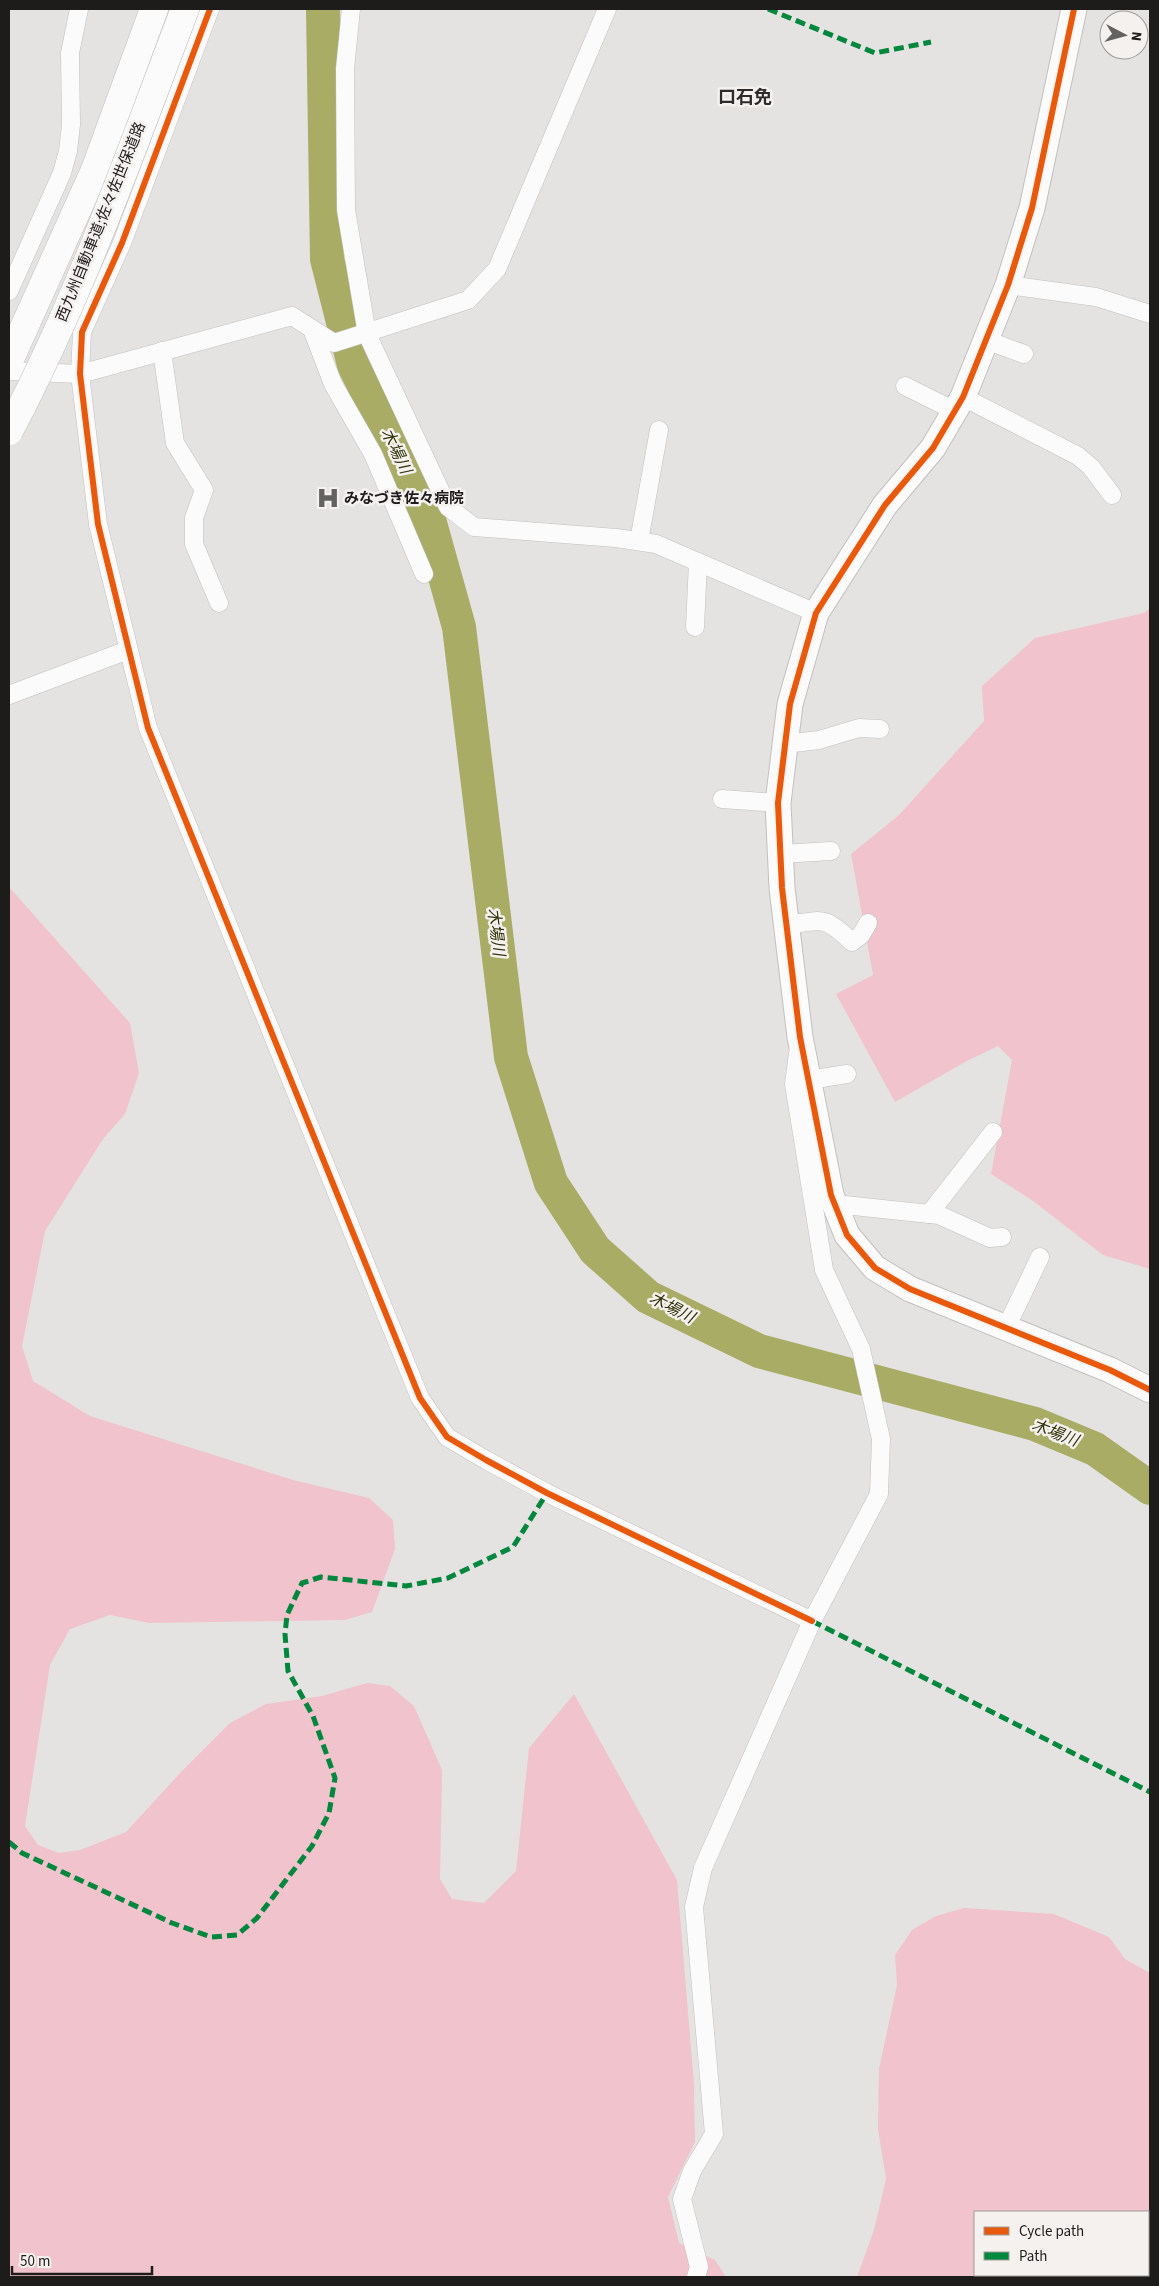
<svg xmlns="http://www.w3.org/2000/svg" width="1159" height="2286" font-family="'Source Sans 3','Noto Sans JP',sans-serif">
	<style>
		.green { fill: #f0c3cd; fill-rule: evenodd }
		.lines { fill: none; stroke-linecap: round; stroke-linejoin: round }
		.river { stroke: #a8ac65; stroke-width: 34 }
		.street-casing { stroke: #c1c0bf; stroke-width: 19 }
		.secondary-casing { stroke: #c1c0bf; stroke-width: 27 }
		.highway-casing { stroke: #c1c0bf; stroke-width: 29 }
		.street { stroke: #fbfbfb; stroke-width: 18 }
		.secondary { stroke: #fbfbfb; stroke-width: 25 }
		.highway { stroke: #fbfbfb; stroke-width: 28 }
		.highway-bridge-casing { stroke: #c1c0bf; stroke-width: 29; stroke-linecap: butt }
		.highway-bridge { stroke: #fbfbfb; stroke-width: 28 }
		.quiet { stroke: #00873e; stroke-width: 5; stroke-dasharray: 10 5; stroke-linecap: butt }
		.cycleway-casing { stroke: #f4f1ef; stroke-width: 9 }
		.cycleway { stroke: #e8590c; stroke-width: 6 }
		.labels { text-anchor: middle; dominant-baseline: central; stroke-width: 5; stroke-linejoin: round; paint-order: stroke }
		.street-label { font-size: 15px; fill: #1d1c1b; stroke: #f4f1ef }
		.poi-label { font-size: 15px; font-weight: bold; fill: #1d1c1b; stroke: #f4f1ef; text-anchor: start }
		.water-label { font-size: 16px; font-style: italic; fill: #303308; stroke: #f4f1ef }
		.quarter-label { font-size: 18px; font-weight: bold; fill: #2d2b29; stroke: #f4f1ef }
	</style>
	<rect width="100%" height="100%" fill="#e5e3e2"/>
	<g class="green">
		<polygon points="1150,608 1150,1269 1103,1255 1033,1201 991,1174 1012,1060 998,1046 965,1062 895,1102 836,994 873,975 851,854 899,815 984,721 982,686 1035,638 1144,613"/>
		<polygon points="9,887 130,1023 139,1073 125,1114 103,1139 45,1231 22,1346 33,1381 90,1416 293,1480 369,1498 393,1520 395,1549 372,1612 345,1620 149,1623 110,1615 70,1629 50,1665 25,1826 38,1845 59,1853 80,1850 126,1832 181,1772 230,1723 266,1704 322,1696 367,1683 390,1686 414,1706 442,1770 440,1879 452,1899 484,1903 516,1871 529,1748 574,1694 677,1880 694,2084 695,2142 668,2197 679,2243 715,2260 726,2277 9,2277"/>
		<path d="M964,1908l90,6 55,23 16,22 25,14v304h-293l17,-47 12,-51 -8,-50 1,-60 18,-84 -2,-30 17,-25 24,-14zM975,2212h173v63h-173z"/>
	</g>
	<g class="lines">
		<polyline class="river" points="323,9 327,259 354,365 428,516 459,627 511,1057 551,1183 595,1250 648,1297 759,1351 1035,1424 1095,1449 1150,1488"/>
		<defs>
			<g id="street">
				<polyline points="210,9 122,243 82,332 80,374 98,524 148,728 420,1398 447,1437 486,1460 547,1493 812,1621"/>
				<polyline points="351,9 345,69 346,210 367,334 448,507 474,527 616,538 656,544 816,613"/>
				<polyline points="1008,285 1096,297 1150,314"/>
				<polyline points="9,291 62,173 68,151 71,125 70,53 79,9"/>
				<polyline points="312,329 333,384 373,454 424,574"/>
				<polyline points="986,340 1024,354"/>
				<polyline points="162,351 175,443 204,490 194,518 194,544 219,603"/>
				<polyline points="9,371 80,374 292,316 334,343 468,300 497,269 607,9"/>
				<polyline points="905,386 955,411"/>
				<polyline points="963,397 1078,456 1091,467 1112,495"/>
				<polyline points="639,541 659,430"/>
				<polyline points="695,627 698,562"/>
				<polyline points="9,695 128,650"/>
				<polyline points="785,744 819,740 859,728 880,729"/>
				<polyline points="722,799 778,803"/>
				<polyline points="781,854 831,851"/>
				<path d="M787,925c36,-5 37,-10 65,17l9,-7 7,-12"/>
				<polyline points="809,1080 847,1074"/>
				<polyline points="835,1204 939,1215 990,1238 1002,1237"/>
				<polyline points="929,1214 993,1132"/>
				<polyline points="1006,1328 1040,1257"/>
				<polyline points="696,2277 699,2267 682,2199 692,2171 714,2134 694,1907 703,1868 812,1621 879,1494 881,1439 861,1349 824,1270 794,1084 798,1053"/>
			</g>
			<polyline id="secondary" points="1074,9 1032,208 1008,285 963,397 933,448 885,505 816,613 790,704 778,803 782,888 800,1037 831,1195 847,1235 875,1268 910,1289 1110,1370 1150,1390"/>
			<polyline id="highway" points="9,361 95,170 154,9"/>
		</defs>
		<use href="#street" class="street-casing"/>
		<use href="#secondary" class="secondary-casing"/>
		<use href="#highway" class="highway-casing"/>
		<use href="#street" class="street"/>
		<use href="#secondary" class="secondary"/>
		<use href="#highway" class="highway"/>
		<defs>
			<path id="highway-bridge" d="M9,431c71,-134 122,-280 176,-422"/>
		</defs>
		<use href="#highway-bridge" class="highway-bridge-casing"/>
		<use href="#highway-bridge" class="highway-bridge"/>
		<g class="quiet">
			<polyline points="768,9 875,53 931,42"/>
			<polyline points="812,1621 1150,1792"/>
			<polyline points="9,1842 22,1853 172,1923 211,1937 237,1935 257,1918 312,1846 329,1813 335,1778 313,1716 288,1671 285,1634 287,1615 302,1583 321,1577 406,1586 448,1578 513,1547 547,1493"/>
		</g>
		<defs>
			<g id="cycleway">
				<polyline points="210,9 122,243 82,332 80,374 98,524 148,728 420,1398 447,1437 486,1460 547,1493 812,1621"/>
				<polyline points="1074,9 1032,208 1008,285 963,397 933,448 885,505 816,613 790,704 778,803 782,888 800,1037 831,1195 847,1235 875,1268 910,1289 1110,1370 1150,1390"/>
			</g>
		</defs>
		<use href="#cycleway" class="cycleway-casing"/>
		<use href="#cycleway" class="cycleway"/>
	</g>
	<defs>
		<symbol id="hospital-bare" viewBox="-9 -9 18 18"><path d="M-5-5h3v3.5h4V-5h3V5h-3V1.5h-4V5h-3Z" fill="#636261" stroke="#f4f1ef" stroke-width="2.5" paint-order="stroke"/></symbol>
	</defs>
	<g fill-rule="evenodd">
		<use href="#hospital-bare" x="312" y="482" width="32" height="32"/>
	</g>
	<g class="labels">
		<g class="street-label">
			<text transform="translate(101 222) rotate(-68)">西九州自動車道;佐々佐世保道路</text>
		</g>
		<g class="poi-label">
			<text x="344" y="498">みなづき佐々病院</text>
		</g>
		<g class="water-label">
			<text transform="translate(396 451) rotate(64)">木場川</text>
			<text transform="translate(496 932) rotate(83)">木場川</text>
			<text transform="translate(672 1308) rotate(27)">木場川</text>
			<text transform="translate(1055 1433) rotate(21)">木場川</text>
		</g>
		<g class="quarter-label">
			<text x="745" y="97">口石免</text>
		</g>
	</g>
	<rect width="1159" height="2286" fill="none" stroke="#1d1c1b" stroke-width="20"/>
	<rect x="974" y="2211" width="175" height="65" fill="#f4f1ef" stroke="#9e9c9a"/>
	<rect x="984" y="2227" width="25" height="8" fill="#e8590c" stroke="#9e9c9a"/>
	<text x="1019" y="2236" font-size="15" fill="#1d1c1b">Cycle path</text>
	<rect x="984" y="2252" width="25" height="8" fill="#00873e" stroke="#9e9c9a"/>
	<text x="1019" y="2261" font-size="15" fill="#1d1c1b">Path</text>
	<g transform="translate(1124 35) rotate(96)"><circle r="24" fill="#f4f1ef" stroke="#9e9c9a"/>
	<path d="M0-4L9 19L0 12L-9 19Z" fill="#636261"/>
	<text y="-8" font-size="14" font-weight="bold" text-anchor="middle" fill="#1d1c1b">N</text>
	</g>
	<path d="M12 2266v8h140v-8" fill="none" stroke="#1d1c1b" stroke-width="2.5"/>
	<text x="20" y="2266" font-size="15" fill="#1d1c1b" stroke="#f4f1ef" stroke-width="4" paint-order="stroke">50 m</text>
</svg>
